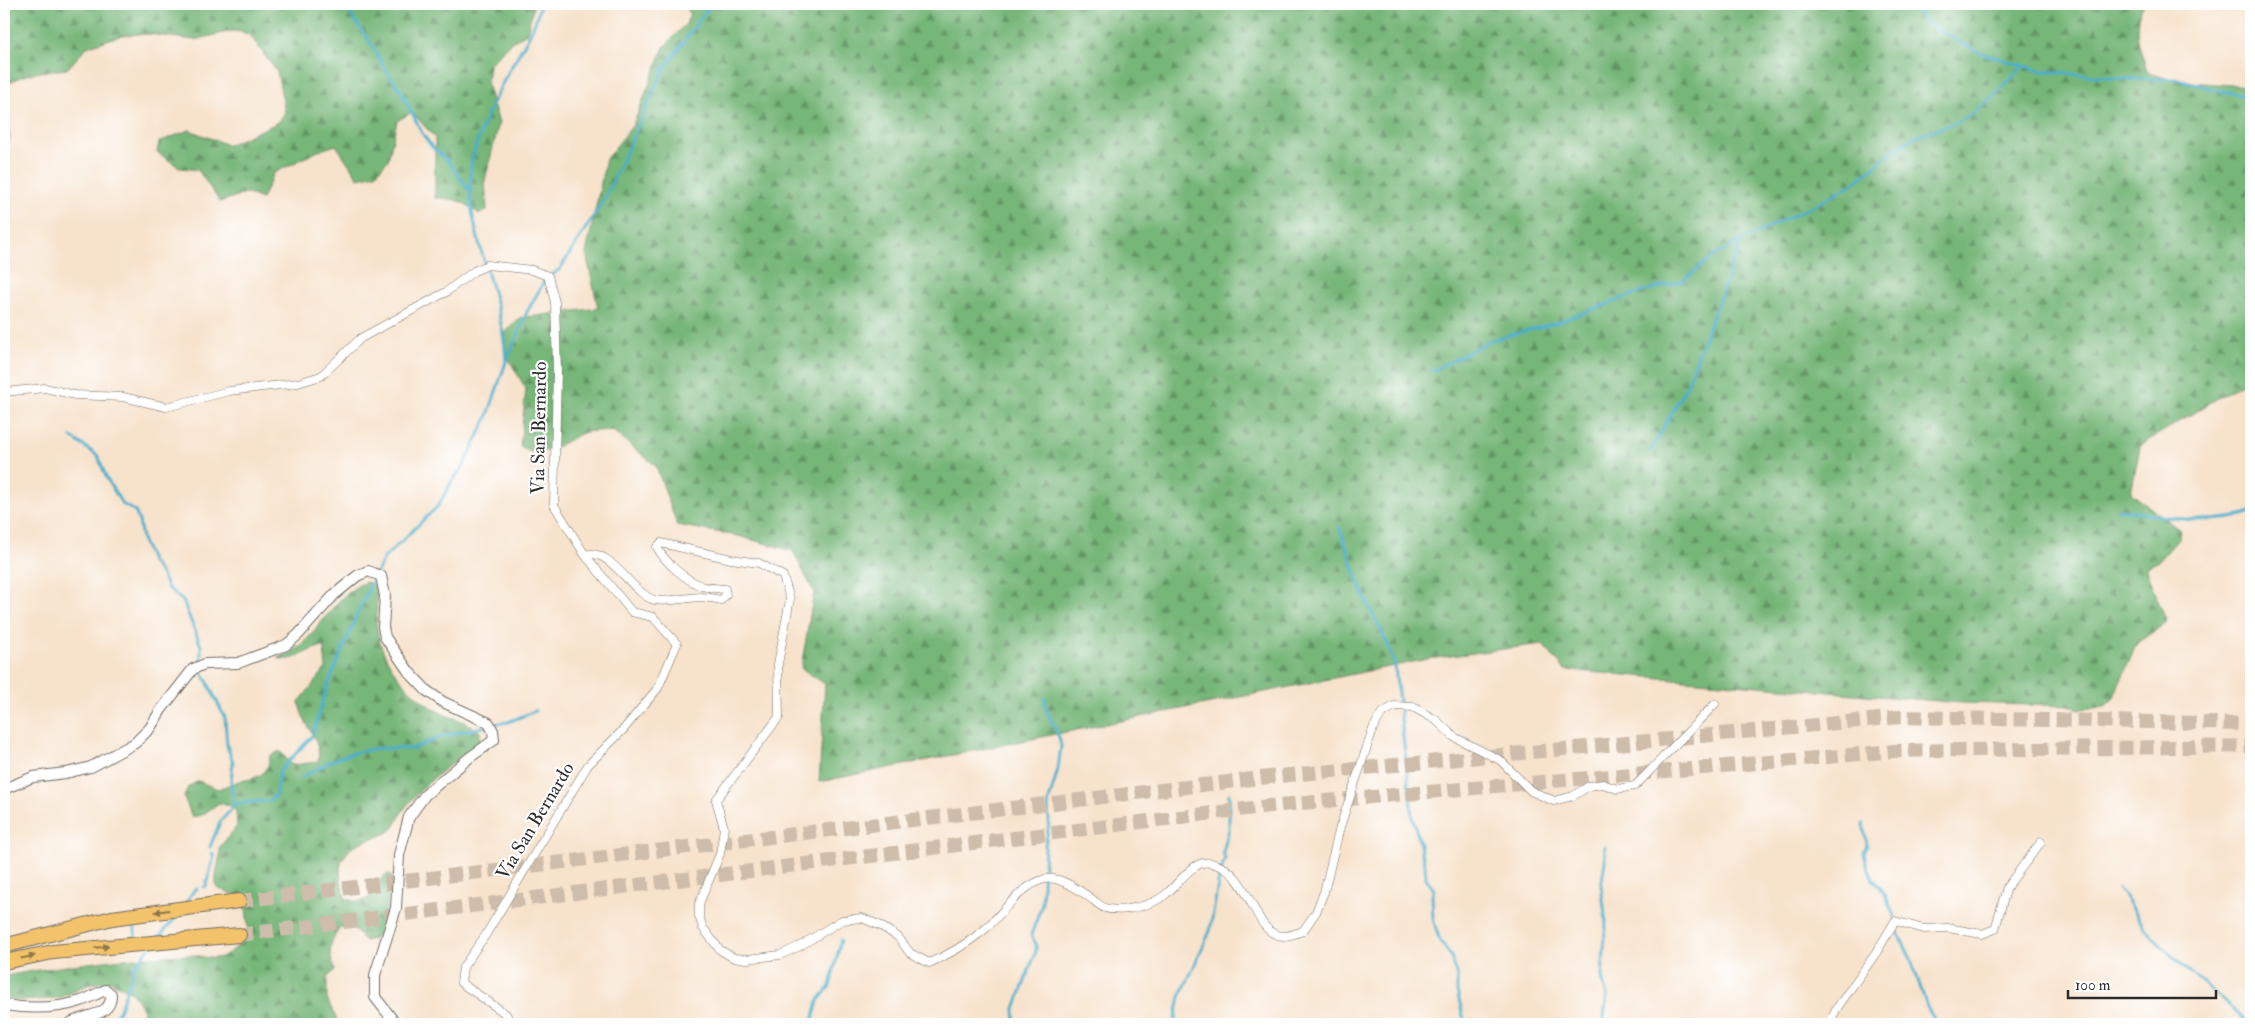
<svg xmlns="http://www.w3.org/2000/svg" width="2255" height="1028" font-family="'IM FELL Double Pica',serif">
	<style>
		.forest { fill: url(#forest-firs); stroke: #507052 }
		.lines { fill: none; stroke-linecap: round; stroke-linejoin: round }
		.stream { stroke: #4cafcb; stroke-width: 3 }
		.motorway-tunnel { stroke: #cebdab; stroke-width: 14; stroke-dasharray: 14 7; stroke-linecap: butt }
		.minor-casing { stroke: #726b63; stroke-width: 9 }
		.tertiary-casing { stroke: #726b63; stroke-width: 12 }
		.motorway-casing { stroke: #726b63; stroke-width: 16 }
		.minor { stroke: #fff; stroke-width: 8 }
		.tertiary { stroke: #fff; stroke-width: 10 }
		.motorway { stroke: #f2c36a; stroke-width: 14 }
		.oneway { fill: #8e774a }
		.labels { text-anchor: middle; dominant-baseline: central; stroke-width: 4.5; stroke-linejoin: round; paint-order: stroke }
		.street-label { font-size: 19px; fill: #2b2b2b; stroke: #fff }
	</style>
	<defs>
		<pattern id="forest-firs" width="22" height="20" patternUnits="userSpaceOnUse" patternTransform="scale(1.25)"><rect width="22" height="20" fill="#76b678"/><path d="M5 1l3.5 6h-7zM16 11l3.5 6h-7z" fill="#619463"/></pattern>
	</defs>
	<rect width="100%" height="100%" fill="#fff"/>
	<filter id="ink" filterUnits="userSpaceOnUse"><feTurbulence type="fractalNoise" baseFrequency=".02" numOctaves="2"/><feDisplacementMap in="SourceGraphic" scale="10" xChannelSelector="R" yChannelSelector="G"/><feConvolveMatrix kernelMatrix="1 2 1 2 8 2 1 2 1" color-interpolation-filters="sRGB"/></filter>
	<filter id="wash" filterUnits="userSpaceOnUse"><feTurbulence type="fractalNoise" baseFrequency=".0096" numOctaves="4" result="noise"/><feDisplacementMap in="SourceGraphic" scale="20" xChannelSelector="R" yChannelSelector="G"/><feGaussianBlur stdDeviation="1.12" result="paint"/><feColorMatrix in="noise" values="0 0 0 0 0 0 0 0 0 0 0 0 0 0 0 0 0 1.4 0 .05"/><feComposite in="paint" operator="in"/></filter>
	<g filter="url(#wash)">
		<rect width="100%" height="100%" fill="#f7e2cb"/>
		<g class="forest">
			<path d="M4,4h530l-7,29 -17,10 -21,22 -2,19 12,39 -14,57 2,30 -8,4c-17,-14 -22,-15 -44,-16v-60l-23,-26 -15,9 -9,39 -12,14 -18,4 -22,-33 -18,6 -44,22 -12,26 -16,-6 -26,9 -22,-32 -18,-2 -23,-16 2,-10 30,-12 39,15 51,-23 6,-10 -8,-40 -27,-37 -9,-3 -9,-1 -38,9 -45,-6 -27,1 -35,12 -20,22c-14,2 -56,3 -60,20 -3,8 2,39 3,50l-6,5z"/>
			<path d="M685,4h1459c-13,22 -5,43 3,66 16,14 81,14 104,16v292l-107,65 -4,4 -9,46 50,38 -1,6 -21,24 -12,6v7l20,48 -30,21 -24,56 -9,8 -24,2 -12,-3 -106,-3 -397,-33 -23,-26 -114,15 -609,123 6,-98 -24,-16 13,-76 -21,-41 -55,-15 -61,-11 -21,-59 -43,-35c-8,0 -19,-1 -27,1 -24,8 -40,30 -66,15l6,-58 -21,-36v-20l14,-15 79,-10 -12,-55 20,-94 27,-34 31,-78 22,-23 4,-10z"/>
			<path d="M366,582l9,3 2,5c1,12 -2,26 0,38 4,35 33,68 62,84 16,8 25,7 41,20v10c-27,20 -55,40 -76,67 -6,8 -7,19 -17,24 -16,8 -32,6 -43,24 -8,14 -2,27 1,41 27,12 25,-10 41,-24l6,1 -10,56 -7,7 -10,3 -14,-14h-11c-10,17 -13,24 -5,43l-8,8v21l12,25h-195l-2,-3 1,-11 -11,-18 -22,-11 -20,3 -28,13 -10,2 -31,2 -17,-3v-22c62,-11 126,-20 189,-21 7,0 15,4 22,3 13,0 25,-15 34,-23l-3,-28 -6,-10 -23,-9c-4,-15 4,-26 3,-41l17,-21 -1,-15 -6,-5 -11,-3 -17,12 -10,2 -8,-20 4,-10 10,-6 20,8 21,-8 12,-2 10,-4 7,-9 2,-10 10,-5 12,14 26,-3c5,-23 -17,-38 -19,-60l27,-34 -2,-21c-18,0 -27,17 -47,11 9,-4 18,-7 24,-13 22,-20 37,-53 65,-63z"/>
		</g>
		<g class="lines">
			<g class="stream">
				<polyline points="343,4 372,45 383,66 401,91 422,133 432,147 448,161 469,190"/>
				<polyline points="1907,4 1936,29 1981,53 2042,71 2130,79 2178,79 2213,89 2251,97"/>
				<path d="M506,361c-1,-12 -2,-25 -5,-37 -11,-60 -46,-120 -24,-182 9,-25 20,-50 33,-73 12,-21 26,-41 30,-65"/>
				<polyline points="1432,371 1492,340 1555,323 1641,292 1682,281 1715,255 1742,240 1821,202 1854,183 1893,151 1916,136 1955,123 1974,113 1994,96 2023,66"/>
				<polyline points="71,437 98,456 106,477 122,504 135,511 139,521 142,539 151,561 162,575 167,587 183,601 201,646 201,669 225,718 227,746 233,762 231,781 234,805"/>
				<polyline points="1651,451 1687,385 1741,241"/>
				<path d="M2118,509c39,7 96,19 133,3"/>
				<polyline points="1339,527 1364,596 1388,645 1395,667 1412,814 1425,865 1426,878 1434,890 1432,895 1433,919 1440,941 1451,956 1457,977 1457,991 1465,1024"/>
				<polyline points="493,724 508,722 535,711"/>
				<polyline points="302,777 329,762 353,753 378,748 412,749 443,736 487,726"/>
				<polyline points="1863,824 1867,845 1864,853 1866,863 1873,879 1885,894 1896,921 1898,933 1911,959 1927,1007 1937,1024"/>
				<polyline points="210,847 220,822 237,803 269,801 276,795 279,772 312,736 327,687 362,603 384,558 438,506 452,481 463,467 487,418 506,362 527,312 545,280 560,269 605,198 664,69 711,4"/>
				<polyline points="204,887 206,886 214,856 212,853"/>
				<path d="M2118,889c15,14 18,30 31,44 31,34 68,60 101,91"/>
				<polyline points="186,903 194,890 197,889"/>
				<polyline points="134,923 136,940"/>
				<polyline points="158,938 179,914"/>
				<polyline points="106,1024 119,1011 135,966 149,948"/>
				<polyline points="812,1024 818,1001 830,986 841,940"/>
				<polyline points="1015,1024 1014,1011 1036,951 1036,944 1031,935 1042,904 1045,846 1049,823 1048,804 1058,769 1061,746 1059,737 1045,707 1045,698"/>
				<polyline points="1176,1024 1175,1019 1180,997 1210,931 1219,878 1225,858 1223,852 1229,829 1229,794"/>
				<polyline points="1603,1024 1607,996 1602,978 1606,921 1601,886 1605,862 1605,847"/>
			</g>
		</g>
	</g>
	<g filter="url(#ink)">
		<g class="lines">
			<g class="motorway-tunnel">
				<polyline points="239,901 1269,777 1900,717 2251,724"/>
				<polyline points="239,935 1269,806 1895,751 2251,746"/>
			</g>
			<defs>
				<g id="minor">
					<polyline points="4,392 45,388 75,395 123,397 166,407 229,391 298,383 321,376 361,338 446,292 474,271 488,265 532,270 548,276 555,302 557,371 554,505 585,555 632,612 653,617 677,644 658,688 623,730 588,765 485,936 463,967 461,983 506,1014 511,1024"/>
					<path d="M585,555c26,-8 45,37 69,45 11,3 35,-3 47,-3 7,0 13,2 20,3l5,-5 -1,-6c-8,-1 -17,-1 -24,-3 -16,-7 -36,-23 -44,-39l4,-4 70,16 28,4 24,13 7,23 -12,65 1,53 -63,83 8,28 -4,26 -21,50v12l4,12 17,22 14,8 13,1 33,-4 20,-9 42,-26 20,-2 19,8 17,11 12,16 19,10c20,-8 39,-20 55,-33 19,-16 35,-44 61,-51 15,-3 36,12 48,21 3,2 8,7 12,8 6,2 17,2 23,1 12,-2 29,-7 38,-15 13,-10 27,-35 45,-31 43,9 40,73 73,73 6,0 13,-3 19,-5l13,-19 8,-20 16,-65 33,-98 8,-15 13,-8 19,1 23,13 18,17 46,23 31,31 23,10 19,-5 16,-10 14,-2 14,5 18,-3 80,-82"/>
					<polyline points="1829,1024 1837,1008 1876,953 1895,921 1924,929 1948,928 1982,934 1995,929 2007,887 2041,842"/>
				</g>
				<g id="tertiary">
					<polyline points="4,789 33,777 66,773 91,767 126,748 135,743 150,728 161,710 193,669 205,664 238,663 286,645 298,635 334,595 357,576 368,571 381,576 385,596 383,627 385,637 409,672 427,691 443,702 489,723 493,731 494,740 469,758 425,795 409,817 399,855 396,908 375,975 375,997 396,1024"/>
					<path d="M4,1005c26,4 52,4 77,-4 9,-3 16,-8 25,-11l5,4c1,24 -26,19 -42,30"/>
				</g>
				<g id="motorway">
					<polyline points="4,946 112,918 239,901"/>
					<polyline points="4,962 53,952 239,935"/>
				</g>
			</defs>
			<use href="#minor" class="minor-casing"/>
			<use href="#tertiary" class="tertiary-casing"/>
			<use href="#motorway" class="motorway-casing"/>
			<use href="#minor" class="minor"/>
			<use href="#tertiary" class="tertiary"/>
			<use href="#motorway" class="motorway"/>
		</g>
		<defs><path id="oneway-solid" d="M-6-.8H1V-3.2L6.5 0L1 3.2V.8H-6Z" transform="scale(1.25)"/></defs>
		<g class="oneway">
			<use href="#oneway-solid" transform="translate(162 911) rotate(172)"/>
			<use href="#oneway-solid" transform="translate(102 947) rotate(-5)"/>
			<use href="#oneway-solid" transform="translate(28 957) rotate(-11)"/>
		</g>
	</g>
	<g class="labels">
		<g class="street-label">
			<text transform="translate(539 428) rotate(-89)">Via San Bernardo</text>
			<text transform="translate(535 821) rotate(-59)">Via San Bernardo</text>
		</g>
	</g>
	<rect width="2255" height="1028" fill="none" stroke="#fff" stroke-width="20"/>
	<path d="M2068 990v8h148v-8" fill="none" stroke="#2b2b2b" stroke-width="2.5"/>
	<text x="2075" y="990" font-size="15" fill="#2b2b2b" stroke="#ffffff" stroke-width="4" paint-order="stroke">100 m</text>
</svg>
